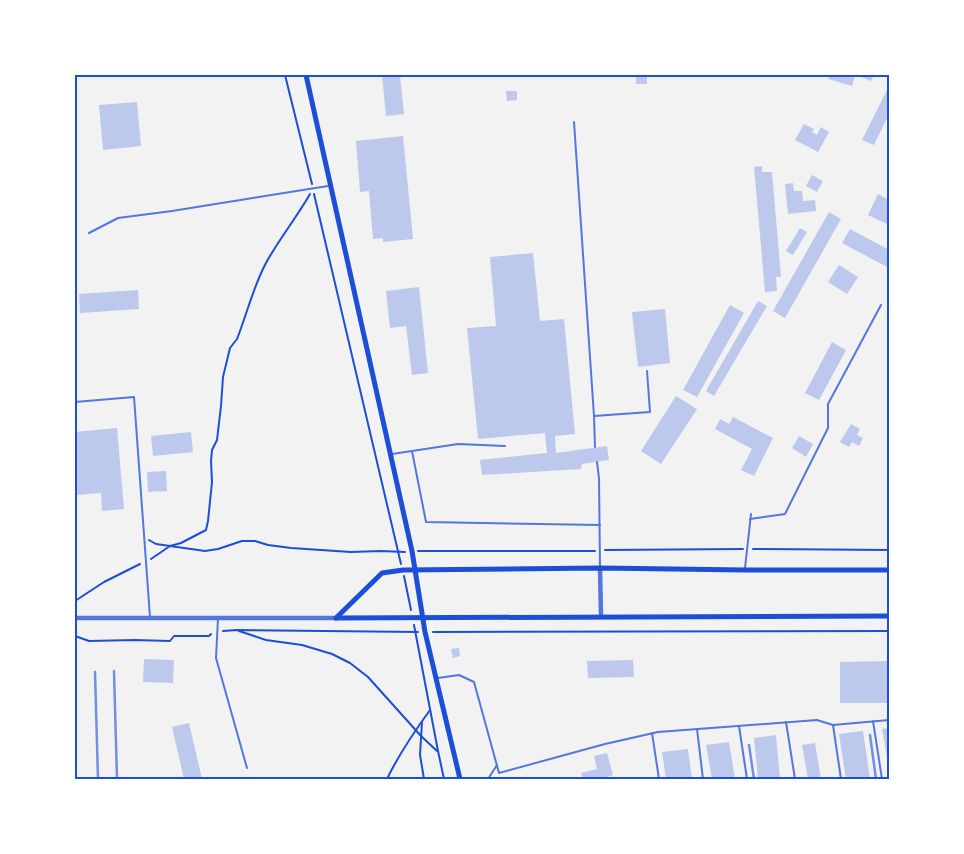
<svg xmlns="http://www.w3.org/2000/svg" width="964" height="854" font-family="Commissioner,sans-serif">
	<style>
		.building { fill: #bdc9ec }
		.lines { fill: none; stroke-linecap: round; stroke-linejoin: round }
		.path { stroke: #1d4ed8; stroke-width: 2 }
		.service { stroke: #5277de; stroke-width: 2 }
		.tertiary { stroke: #5277de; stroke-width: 4.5 }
		.secondary { stroke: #1d4ed8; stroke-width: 5 }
		.rail { stroke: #7290e2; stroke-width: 2.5 }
		.neatline { fill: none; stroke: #1d4ed8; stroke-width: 2 }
	</style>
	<rect width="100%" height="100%" fill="#f2f2f2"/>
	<g class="building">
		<polygon points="382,75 400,75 404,114 386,116"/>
		<rect x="636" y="75" width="11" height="9"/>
		<polygon points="829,75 850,75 855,76 852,86 828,79"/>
		<polygon points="856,75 874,75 871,81"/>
		<polygon points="889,86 889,114 874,145 862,140"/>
		<polygon points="506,91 517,91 517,100 507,101"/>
		<polygon points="137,102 141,146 103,150 99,105"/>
		<polygon points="804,124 814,129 812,132 817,135 821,127 829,132 818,152 795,140"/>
		<polygon points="403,136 413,239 383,242 383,238 373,239 369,191 360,192 356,141"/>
		<polygon points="762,166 762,172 772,172 781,277 776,277 777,291 765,292 754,167"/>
		<polygon points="812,175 823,181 817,192 806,186"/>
		<polygon points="793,183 794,191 802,191 803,201 815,200 816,211 788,214 785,184"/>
		<polygon points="878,194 889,200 889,225 868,215"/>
		<polygon points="829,212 841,219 785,318 773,311"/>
		<polygon points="800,228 807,232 793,255 786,251"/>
		<polygon points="850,229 889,250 889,268 842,243"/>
		<polygon points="533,253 540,321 564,319 575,434 555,436 556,453 607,446 609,460 582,464 581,469 482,475 480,460 547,453 545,433 478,439 467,328 496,326 490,257"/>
		<polygon points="839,265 858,277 847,294 828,282"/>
		<polygon points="419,287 428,373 412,375 406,326 390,328 386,291"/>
		<polygon points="138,290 139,309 80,313 79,294"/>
		<polygon points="758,301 767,306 714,396 706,391"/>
		<polygon points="730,305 744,313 697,397 683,390"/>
		<polygon points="665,309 670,363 638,367 632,312"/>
		<polygon points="832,342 846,350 819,400 805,393"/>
		<polygon points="676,396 697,409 661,464 641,451"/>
		<polygon points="733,417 773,438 754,476 741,470 752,449 715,429 720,419 729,424"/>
		<polygon points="851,424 860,429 857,435 863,438 859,446 852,442 849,447 840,442"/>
		<polygon points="117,428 124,509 102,511 101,493 75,495 75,432"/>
		<polygon points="191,432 193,452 153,456 151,436"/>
		<polygon points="799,436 813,444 806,457 792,448"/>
		<polygon points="166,471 167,491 148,492 147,472"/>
		<polygon points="459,648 460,656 453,658 451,649"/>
		<polygon points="144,659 174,660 173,683 143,682"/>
		<polygon points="633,660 634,677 588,678 587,661"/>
		<polygon points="889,661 889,703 840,703 840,662"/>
		<polygon points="189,723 202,779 184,779 172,727"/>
		<polygon points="889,728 889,763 888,763 882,729"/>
		<polygon points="863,731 870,779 846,779 839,734"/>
		<polygon points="776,735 780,779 758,779 754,738"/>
		<polygon points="729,742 735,779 712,779 706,745"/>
		<polygon points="815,743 821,779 808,779 802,745"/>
		<polygon points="688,749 692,779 666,779 662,752"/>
		<polygon points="607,753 613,775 607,777 607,779 583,779 581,773 597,769 594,756"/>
	</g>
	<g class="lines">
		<g class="path">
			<polyline points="285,75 312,184"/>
			<polyline points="314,194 401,564"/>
			<polyline points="149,540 156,544 205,551 218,549 242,541 255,541 268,545 291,548 351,552 381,551 405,552"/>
			<polyline points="753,549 889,550"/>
			<polyline points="605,550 743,549"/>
			<polyline points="418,551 595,551"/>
			<path d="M151,559l19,-13 11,-3 25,-13 2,-9 4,-39 -1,-21 1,-11 5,-10 4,-34 2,-29 7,-29 7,-9c10,-25 16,-52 29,-76 13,-24 31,-46 44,-69"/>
			<polyline points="404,576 411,610"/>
			<polyline points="75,601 104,582 140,564"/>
			<polyline points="414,625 438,751 444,779"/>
			<polyline points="223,631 237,630 418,632"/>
			<polyline points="239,631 266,640 302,645 332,654 350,663 368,677 421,736 437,751"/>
			<polyline points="433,632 889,631"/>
			<polyline points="75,636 89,641 135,640 170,641 174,636 209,636 211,634"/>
			<polyline points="422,722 420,755 424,779"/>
			<path d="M387,779c12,-25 27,-47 43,-69"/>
		</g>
		<g class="service">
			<polyline points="574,122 594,416"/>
			<polyline points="89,233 118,218 172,211 328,186"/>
			<polyline points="75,402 134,397 150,617"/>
			<polyline points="505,446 458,444 412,451 426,522 600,525"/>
			<polyline points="595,447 594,416 650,412 647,371"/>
			<polyline points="392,454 412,451"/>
			<polyline points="597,462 599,478 600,568"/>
			<polyline points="750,519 785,514 828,428 828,404 881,305"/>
			<polyline points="745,568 751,514"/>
			<polyline points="218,618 216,658 247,768"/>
			<polyline points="438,678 459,675 474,682 499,773 605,744 658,732 817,720 833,725 889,720"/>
			<polyline points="873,721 882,779"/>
			<polyline points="786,722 795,779"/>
			<polyline points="833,725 841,779"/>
			<polyline points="739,726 747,779"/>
			<polyline points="697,729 703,779"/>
			<polyline points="652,733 659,779"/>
			<polyline points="488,779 497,765"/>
		</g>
		<g class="tertiary">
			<polyline points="600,568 601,616"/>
			<polyline points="75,618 336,618"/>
		</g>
		<g class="secondary">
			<polyline points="306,75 412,551 425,632 460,779"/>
			<polyline points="336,618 382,573 403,570 600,568 745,570 889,570"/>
			<polyline points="336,618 889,616"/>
		</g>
		<g class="rail">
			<polyline points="114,671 117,779"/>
			<polyline points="95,672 98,779"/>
			<polyline points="870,735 876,779"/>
			<polyline points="749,745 754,779"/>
		</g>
	</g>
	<rect width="964" height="854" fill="none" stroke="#ffffff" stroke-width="152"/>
	<rect x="76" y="76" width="812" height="702" class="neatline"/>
</svg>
